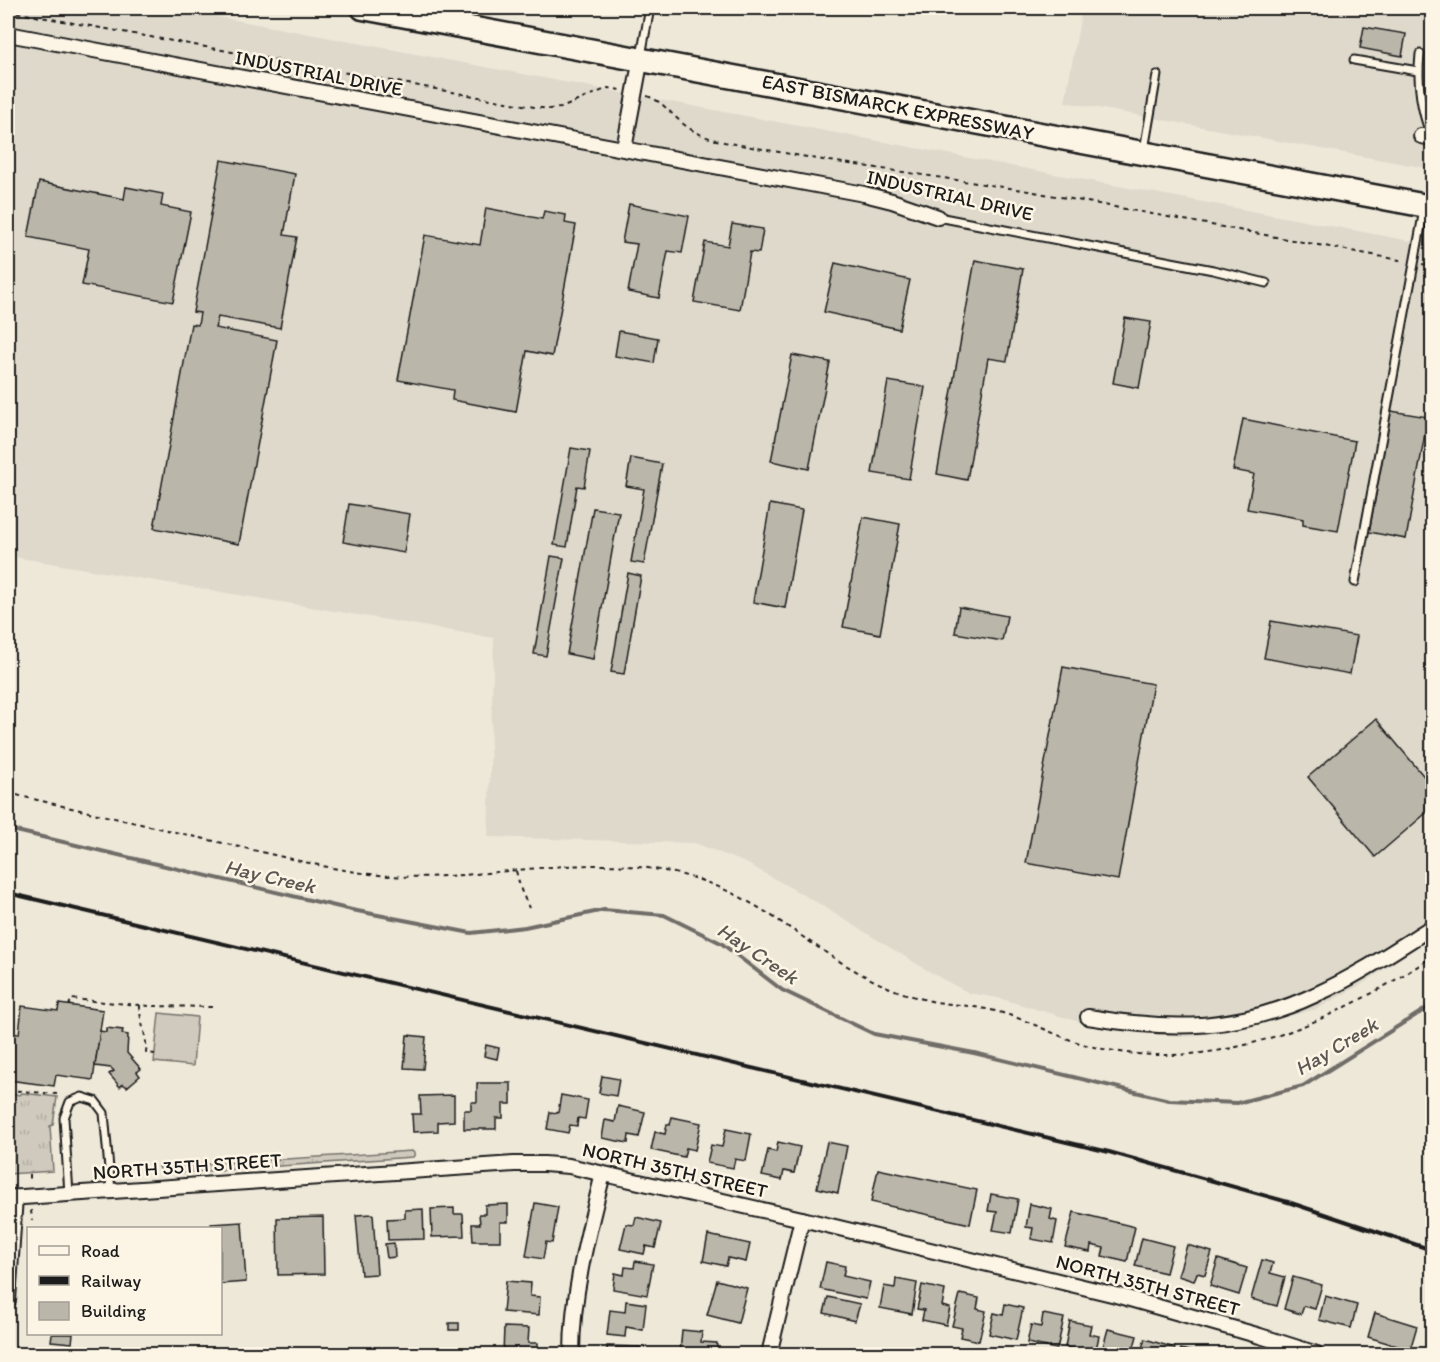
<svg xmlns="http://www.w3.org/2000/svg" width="1440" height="1362" font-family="Itim,sans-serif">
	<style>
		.built { fill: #ded9cb }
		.grass { fill: url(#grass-tufts); stroke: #76736c; stroke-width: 1.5 }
		.park { fill: #cfcabd; stroke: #76736c; stroke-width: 1.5 }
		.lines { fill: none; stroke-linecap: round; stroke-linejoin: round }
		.stream { stroke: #6f6c67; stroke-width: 4 }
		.building { fill: #bab6aa; stroke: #1c1c1c; stroke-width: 1.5 }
		.service-casing { stroke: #1c1c1c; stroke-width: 11 }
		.minor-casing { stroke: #1c1c1c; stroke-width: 18 }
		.primary-casing { stroke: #1c1c1c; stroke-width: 27 }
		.path { stroke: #1c1c1c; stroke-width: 2; stroke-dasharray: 4.5 4.5; stroke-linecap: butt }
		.service { stroke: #fcf5e5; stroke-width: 7 }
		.minor { stroke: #fcf5e5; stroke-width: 14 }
		.primary { stroke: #fcf5e5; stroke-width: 22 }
		.rail { stroke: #1c1c1c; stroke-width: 4 }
		.labels { text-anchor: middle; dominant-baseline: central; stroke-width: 5; stroke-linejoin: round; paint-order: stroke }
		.street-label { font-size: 20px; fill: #1c1c1c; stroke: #fcf5e5 }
		.water-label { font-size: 21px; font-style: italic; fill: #5b5854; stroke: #fcf5e5 }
	</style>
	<defs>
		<pattern id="grass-tufts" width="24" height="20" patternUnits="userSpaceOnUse" patternTransform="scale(1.5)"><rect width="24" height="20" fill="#cfcabd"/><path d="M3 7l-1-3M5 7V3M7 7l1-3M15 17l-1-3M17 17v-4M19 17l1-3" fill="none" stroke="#b1ada2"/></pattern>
	</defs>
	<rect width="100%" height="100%" fill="#eee8d9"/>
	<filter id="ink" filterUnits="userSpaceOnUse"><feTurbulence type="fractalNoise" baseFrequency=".0167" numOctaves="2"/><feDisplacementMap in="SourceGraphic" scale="12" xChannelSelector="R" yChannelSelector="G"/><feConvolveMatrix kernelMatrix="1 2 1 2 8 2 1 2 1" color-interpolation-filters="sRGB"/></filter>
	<g filter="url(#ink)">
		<g class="built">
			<polygon points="8,8 171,8 1432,245 1432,937 1364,983 1317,1009 1232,1030 1187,1037 1101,1028 998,998 969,993 935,975 811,899 748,864 695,843 488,837 494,638 8,556"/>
			<polygon points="1082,8 1432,8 1432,169 1065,102"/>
		</g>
		<g class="grass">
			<polygon points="8,1093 20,1095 22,1093 57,1097 53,1125 50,1126 53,1171 8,1174"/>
			<polygon points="412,1151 415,1154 413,1157 163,1174 159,1167"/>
		</g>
		<polygon class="park" points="159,1013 197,1017 193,1066 154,1062"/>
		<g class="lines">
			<polyline class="stream" points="8,829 352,910 471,933 525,927 604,910 664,915 721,943 782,990 874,1034 974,1053 1169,1100 1237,1103 1303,1086 1432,1005"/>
		</g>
		<g class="building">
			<polygon points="1364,27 1406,34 1402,56 1360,48"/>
			<polygon points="221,160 295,174 284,235 297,237 280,328 218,317 215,328 277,340 239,544 154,528 191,324 198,325 200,313 193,312"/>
			<polygon points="39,182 124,199 126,187 163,194 161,206 191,212 173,302 82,285 89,249 28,237"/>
			<polygon points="629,204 689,216 682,253 668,251 659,298 628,292 637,244 622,242"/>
			<polygon points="486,208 542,219 544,211 566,215 565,223 576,225 552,356 527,351 516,412 452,400 453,390 398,380 425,235 480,245"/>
			<polygon points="732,224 763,229 759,253 750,252 740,310 694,302 705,242 728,246"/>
			<polygon points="975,260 1023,269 1007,361 988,358 967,480 937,474"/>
			<polygon points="835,263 910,280 899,329 824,312"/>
			<polygon points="1125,318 1151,322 1139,388 1113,383"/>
			<polygon points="619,331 658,338 654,363 615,356"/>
			<polygon points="792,355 830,362 809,469 771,461"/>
			<polygon points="888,381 925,387 909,479 872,473"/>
			<polygon points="1391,411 1428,417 1406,539 1369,532"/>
			<polygon points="1243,419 1355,441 1338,531 1303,525 1303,519 1247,509 1254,474 1233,470"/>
			<polygon points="571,448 590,451 584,487 577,486 567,547 554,545"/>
			<polygon points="631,458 662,464 644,564 631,562 644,489 626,486"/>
			<polygon points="349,504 410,514 404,553 343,542"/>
			<polygon points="770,504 802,510 785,608 753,602"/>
			<polygon points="593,508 619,512 593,659 567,654"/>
			<polygon points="863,517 900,524 880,634 843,627"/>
			<polygon points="551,556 564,558 546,656 534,654"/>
			<polygon points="628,573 641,576 624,674 611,672"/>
			<polygon points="959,607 1007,616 1002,641 955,633"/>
			<polygon points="1271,621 1357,636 1350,674 1264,658"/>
			<polygon points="1063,667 1153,684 1118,880 1026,863"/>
			<polygon points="1376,719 1432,786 1432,808 1375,857 1308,777"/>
			<polygon points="59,1004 103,1010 93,1080 56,1075 54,1086 8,1080 8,1033 19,1034 22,1006 58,1011"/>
			<polygon points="106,1028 123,1030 122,1034 128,1035 127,1053 141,1069 137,1072 140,1076 127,1087 123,1084 120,1087 109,1074 114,1071 111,1068 95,1066 100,1031 106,1032"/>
			<polygon points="407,1035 426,1037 423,1069 404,1068"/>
			<polygon points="486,1045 499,1048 497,1059 484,1056"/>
			<polygon points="602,1076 619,1079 616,1096 599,1093"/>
			<polygon points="477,1083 511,1083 511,1104 503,1104 503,1118 496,1118 496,1129 464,1129 464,1110 471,1110 471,1102 477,1102"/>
			<polygon points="454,1095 454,1121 438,1122 438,1131 413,1132 412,1114 421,1114 420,1096"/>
			<polygon points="561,1095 588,1100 585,1119 578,1118 577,1126 570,1125 568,1133 547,1129 550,1112 558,1113"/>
			<polygon points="618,1106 645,1112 639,1137 629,1135 628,1143 602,1138 605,1120 615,1122"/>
			<polygon points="672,1117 701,1123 695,1150 686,1148 684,1157 651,1150 655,1132 665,1134 667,1124 670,1125"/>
			<polygon points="726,1129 751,1134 746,1161 735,1159 733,1168 707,1163 711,1145 722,1147"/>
			<polygon points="778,1142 800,1147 794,1173 784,1171 782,1180 762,1176 768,1150 776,1152"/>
			<polygon points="827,1142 847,1146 838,1193 817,1188"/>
			<polygon points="878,1169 977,1190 970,1224 871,1202"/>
			<polygon points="991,1194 1018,1199 1012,1233 993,1230 997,1212 988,1211"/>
			<polygon points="535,1203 558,1207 552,1243 546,1242 543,1259 526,1256"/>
			<polygon points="508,1204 508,1222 500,1222 500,1241 473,1241 472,1224 480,1224 479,1214 485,1214 485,1205"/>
			<polygon points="1030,1204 1052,1209 1050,1219 1057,1221 1053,1243 1031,1239 1033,1228 1026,1227"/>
			<polygon points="454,1208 454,1214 463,1214 464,1236 432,1237 431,1209"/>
			<polygon points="423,1209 424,1239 388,1240 387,1219 405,1218 405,1210"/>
			<polygon points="1074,1212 1135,1227 1127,1262 1102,1256 1104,1248 1091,1245 1090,1252 1065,1247"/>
			<polygon points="373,1214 377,1274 361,1275 356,1215"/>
			<polygon points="323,1217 324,1274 278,1275 277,1218"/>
			<polygon points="636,1217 661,1223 655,1248 646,1246 644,1254 620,1249 626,1224 634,1225"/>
			<polygon points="242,1222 246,1282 220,1284 220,1228 211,1228 211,1224"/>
			<polygon points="178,1227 178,1228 132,1228"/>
			<polygon points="708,1235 750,1244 746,1262 728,1258 726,1266 703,1261"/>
			<polygon points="1142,1238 1173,1246 1166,1273 1135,1266"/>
			<polygon points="394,1243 395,1257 387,1258 385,1244"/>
			<polygon points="1187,1245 1212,1252 1205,1275 1197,1273 1194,1281 1178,1276"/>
			<polygon points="1218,1259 1247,1268 1239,1295 1210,1286"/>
			<polygon points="1262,1260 1273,1263 1270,1273 1285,1277 1277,1306 1251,1299"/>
			<polygon points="635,1261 653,1264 647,1295 613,1289 615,1273 624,1275 625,1267 634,1268"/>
			<polygon points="826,1262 845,1266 843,1276 870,1282 866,1299 820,1289"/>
			<polygon points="1293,1277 1322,1285 1315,1309 1304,1306 1301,1314 1284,1309"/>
			<polygon points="896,1279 917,1283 912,1314 880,1308 884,1286 895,1288"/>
			<polygon points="717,1280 747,1288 738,1323 707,1315"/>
			<polygon points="506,1281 531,1283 530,1296 540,1297 539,1315 503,1312"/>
			<polygon points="922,1285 945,1290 942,1306 950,1308 946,1325 922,1320 924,1310 917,1309"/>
			<polygon points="960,1294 979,1298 977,1309 986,1311 979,1341 960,1337 962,1328 952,1326"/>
			<polygon points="1325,1296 1357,1305 1351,1328 1319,1320"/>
			<polygon points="828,1297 860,1304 855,1321 824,1313"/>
			<polygon points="626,1301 646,1304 643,1330 626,1327 625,1337 607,1335 610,1310 625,1312"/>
			<polygon points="1005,1304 1023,1308 1016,1340 989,1334 994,1313 1003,1315"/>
			<polygon points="1375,1313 1417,1326 1410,1350 1368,1337"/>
			<polygon points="1043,1314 1064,1318 1057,1349 1027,1343 1031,1325 1041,1327"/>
			<polygon points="1070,1321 1091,1325 1089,1334 1099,1336 1095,1354 1065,1347"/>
			<rect x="449" y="1323" width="10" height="7"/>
			<polygon points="504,1327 529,1328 528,1343 538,1343 537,1354 503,1354"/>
			<polygon points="1108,1329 1137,1336 1132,1354 1101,1354"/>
			<polygon points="682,1330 702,1332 701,1342 717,1343 716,1354 680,1354"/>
			<polygon points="52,1334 73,1334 72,1343 51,1341"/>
			<polygon points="1145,1339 1175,1348 1173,1354 1140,1354"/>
			<polygon points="607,1346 640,1347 640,1354 607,1354"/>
			<polygon points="1181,1349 1201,1354 1179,1354"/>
		</g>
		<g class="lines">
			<defs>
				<g id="service">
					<path d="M1420,54c-3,28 1,57 12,84"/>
					<polyline points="641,56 650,8"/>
					<polyline points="1354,60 1418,71"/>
					<polyline points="1144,150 1157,75"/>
					<polyline points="938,217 1213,270 1266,283"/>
					<polyline points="1355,582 1424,210"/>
					<polyline points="69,1194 64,1118 70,1102 82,1097 95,1101 104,1113 111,1191"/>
				</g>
				<g id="minor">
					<polyline points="8,34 864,194 892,201 938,217"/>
					<polyline points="1421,136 1432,138"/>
					<polyline points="624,149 641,58"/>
					<path d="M1088,1017c84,14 151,14 229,-23 40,-18 78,-44 115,-67"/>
					<polyline points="8,1198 514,1164 544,1164 569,1166 802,1219 1116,1295 1260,1336 1317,1354"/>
					<polyline points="8,1301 15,1197"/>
					<path d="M572,1354c0,-61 16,-121 31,-180"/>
					<polyline points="769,1354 802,1219"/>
				</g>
				<polyline id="primary" points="363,8 1432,207"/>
			</defs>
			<use href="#service" class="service-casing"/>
			<use href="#minor" class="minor-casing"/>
			<use href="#primary" class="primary-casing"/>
			<g class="path">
				<polyline points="8,11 534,107 549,109 561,108 608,88 621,90"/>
				<path d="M647,96c14,4 23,17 34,26 13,11 26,16 43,20l99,18 200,30 382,71"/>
				<polyline points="1422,264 1432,266"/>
				<path d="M8,793c75,18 151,35 227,53 51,11 102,26 155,30 89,6 182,-22 270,-6 27,5 53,13 78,26 44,23 83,57 127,80 22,12 46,21 71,26 19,3 40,4 59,9 34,8 64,28 99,36 124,29 236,-24 338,-90"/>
				<polyline points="516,871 521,890 529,908"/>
				<path d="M140,1005c-1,17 8,31 6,48l9,1"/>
				<polyline points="69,1006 71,999 150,1006 214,1007"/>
				<polyline points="8,1090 57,1094"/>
				<polyline points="30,1174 30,1183"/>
				<polyline points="31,1210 32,1220"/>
			</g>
			<use href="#service" class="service"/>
			<use href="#minor" class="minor"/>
			<use href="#primary" class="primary"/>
			<polyline class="rail" points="8,893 1109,1152 1288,1202 1432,1250"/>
		</g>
	</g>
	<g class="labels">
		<g class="street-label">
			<text transform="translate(319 73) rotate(11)">INDUSTRIAL DRIVE</text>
			<text transform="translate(898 107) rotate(11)">EAST BISMARCK EXPRESSWAY</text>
			<text transform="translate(950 195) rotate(13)">INDUSTRIAL DRIVE</text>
			<text transform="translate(187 1166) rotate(-4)">NORTH 35TH STREET</text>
			<text transform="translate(675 1170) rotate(13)">NORTH 35TH STREET</text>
			<text transform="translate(1148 1285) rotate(15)">NORTH 35TH STREET</text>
		</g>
		<g class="water-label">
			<text transform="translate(270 876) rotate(13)">Hay Creek</text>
			<text transform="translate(758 953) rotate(34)">Hay Creek</text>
			<text transform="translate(1336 1046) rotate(-31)">Hay Creek</text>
		</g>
	</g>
	<rect width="1440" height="1362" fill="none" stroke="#fcf5e5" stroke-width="30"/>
	<rect x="15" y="15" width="1410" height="1332" fill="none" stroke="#1c1c1c" stroke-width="2" filter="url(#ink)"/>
	<rect x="27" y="1227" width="195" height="108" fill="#fcf5e5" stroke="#a29e95" stroke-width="1.5"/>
	<rect x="39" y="1246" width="30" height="9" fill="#fcf5e5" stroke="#a29e95" stroke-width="1.5"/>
	<text x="81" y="1257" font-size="18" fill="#1c1c1c">Road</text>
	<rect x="39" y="1276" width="30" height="9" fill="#1c1c1c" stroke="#a29e95" stroke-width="1.5"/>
	<text x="81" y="1287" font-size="18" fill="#1c1c1c">Railway</text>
	<rect x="39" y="1302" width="30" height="18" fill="#bab6aa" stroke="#a29e95" stroke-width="1.5"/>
	<text x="81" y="1317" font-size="18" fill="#1c1c1c">Building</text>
</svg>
